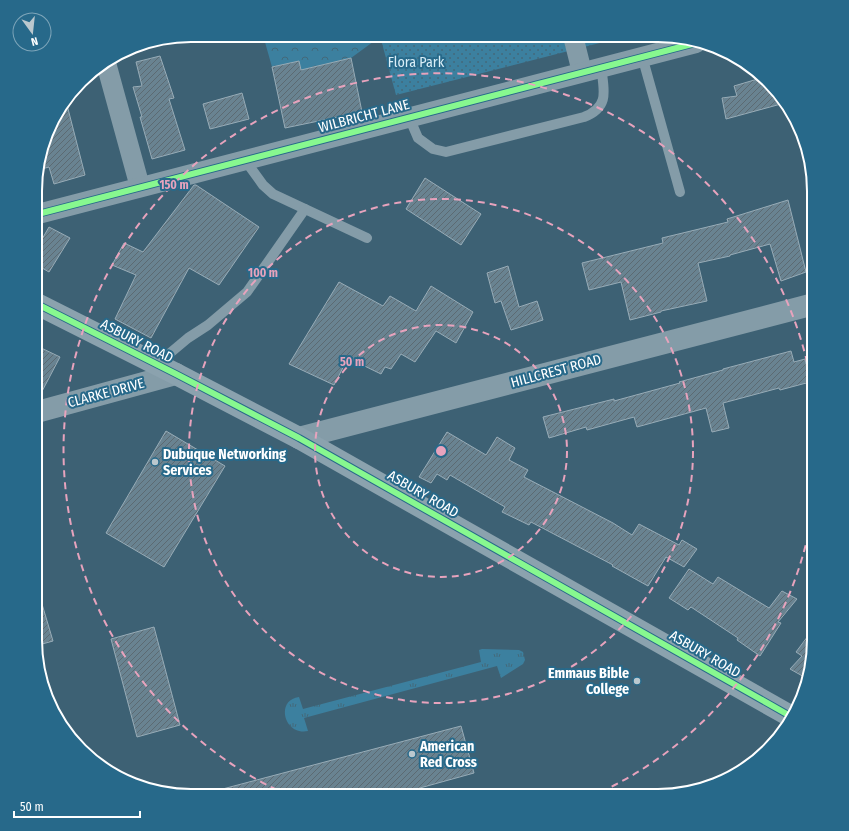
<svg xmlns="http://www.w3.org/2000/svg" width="849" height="831" font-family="'Fira Sans Condensed',sans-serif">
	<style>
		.grass { fill: url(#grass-tufts) }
		.forest { fill: url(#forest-crowns) }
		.park { fill: url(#park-dots) }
		.building { fill: url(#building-hatch); stroke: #98acb7 }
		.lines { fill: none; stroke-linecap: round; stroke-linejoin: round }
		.service { stroke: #849ca8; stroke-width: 10 }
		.minor { stroke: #849ca8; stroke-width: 20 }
		.tertiary { stroke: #849ca8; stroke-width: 22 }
		.secondary { stroke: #8ba2ae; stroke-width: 22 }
		.cycleway-casing { stroke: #27698a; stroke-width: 8 }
		.cycleway { stroke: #87f88f; stroke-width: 6 }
		.ring { fill: none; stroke: #e7a3bd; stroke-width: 2; stroke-dasharray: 7 5 }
		.poi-dot { fill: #bbc8ce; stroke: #27698a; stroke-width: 1.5 }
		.labels { text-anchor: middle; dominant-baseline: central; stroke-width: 4; stroke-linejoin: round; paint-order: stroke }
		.park-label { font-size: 14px; fill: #d9eef7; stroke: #27698a }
		.street-label { font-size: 14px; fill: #fff; stroke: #27698a }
		.poi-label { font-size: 14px; font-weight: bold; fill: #fff; stroke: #27698a; text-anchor: start }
		.rim { fill: none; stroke: #fff; stroke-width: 2 }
		.centre { fill: #e7a3bd; stroke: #27698a; stroke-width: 2 }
		.ring-label { font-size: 12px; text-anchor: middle; font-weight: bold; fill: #e7a3bd; stroke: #27698a; stroke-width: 4; stroke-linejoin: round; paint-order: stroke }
	</style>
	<defs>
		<pattern id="grass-tufts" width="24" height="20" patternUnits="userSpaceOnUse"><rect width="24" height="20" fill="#3c809f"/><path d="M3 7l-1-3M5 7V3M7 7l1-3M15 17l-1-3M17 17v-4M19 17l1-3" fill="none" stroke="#43697a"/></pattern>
		<pattern id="forest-crowns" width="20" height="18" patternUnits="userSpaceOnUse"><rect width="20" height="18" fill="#3c809f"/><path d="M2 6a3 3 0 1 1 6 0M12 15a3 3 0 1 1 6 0" fill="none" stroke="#43697a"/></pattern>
		<pattern id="park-dots" width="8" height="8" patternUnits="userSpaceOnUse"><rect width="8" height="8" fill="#3c809f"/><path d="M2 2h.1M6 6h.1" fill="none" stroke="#43697a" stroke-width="1.8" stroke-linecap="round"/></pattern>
		<pattern id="building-hatch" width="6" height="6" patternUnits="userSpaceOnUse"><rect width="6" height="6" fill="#698391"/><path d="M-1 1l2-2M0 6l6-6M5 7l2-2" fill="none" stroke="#5c6a72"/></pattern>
	</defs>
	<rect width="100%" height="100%" fill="#3d6174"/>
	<path class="grass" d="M482,649l37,1 4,2 2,8 -2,4 -22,14 -4,-12 -193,52 4,13c-24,5 -33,-31 -9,-34l4,12 178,-47 -2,-12z"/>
	<polygon class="forest" points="263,35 381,36 351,58 301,70 299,61 272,67"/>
	<polygon class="park" points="380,36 627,36 396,95"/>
	<g class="building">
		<polygon points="160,56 174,98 169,99 185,150 152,159 140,117 142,117 133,87 142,86 136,62"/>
		<polygon points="351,58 362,112 285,128 272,67 299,61 301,70"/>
		<polygon points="761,78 779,94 781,104 726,119 722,98 737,96 734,86"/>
		<polygon points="242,93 249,119 210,129 203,104"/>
		<polygon points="66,101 85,175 54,184 49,167 38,170 38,161 56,113"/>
		<polygon points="425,178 481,214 461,245 406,209"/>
		<polygon points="194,185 196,185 259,227 219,285 189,268 151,338 115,319 136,275 112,265 124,243 143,252"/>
		<polygon points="788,200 806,272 781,281 770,244 730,255 730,256 698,263 707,301 661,311 661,312 630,320 621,282 589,290 582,263 663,243 662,238 728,222 727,219"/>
		<polygon points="49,227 70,238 49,272 37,265 38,246"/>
		<polygon points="508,266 519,307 537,301 543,320 511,330 501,301 495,303 487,273"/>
		<polygon points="339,282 383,306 390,296 416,311 431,286 473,312 456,343 436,331 415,362 401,354 391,369 385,367 381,374 348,358 334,385 289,364"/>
		<polygon points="37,346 60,357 38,399 37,399"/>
		<polygon points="791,351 794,362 805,359 810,382 780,390 779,388 723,403 729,428 712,432 706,408 637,427 634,417 587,430 586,427 549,438 543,417 614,399 614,401 680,383 679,382 723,370 723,369"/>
		<polygon points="166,431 225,466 164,567 106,533"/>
		<polygon points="447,432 486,455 497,437 515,448 509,460 528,470 524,477 613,523 632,535 639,524 679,545 682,540 697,549 684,567 666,557 648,586 612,566 613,565 531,522 529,525 502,512 505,507 450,475 447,480 437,474 431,483 419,477"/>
		<polygon points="689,569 713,584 718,577 769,608 782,591 797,599 778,622 781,623 760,656 737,640 738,638 691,607 688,610 669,598"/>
		<polygon points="36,594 39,594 53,641 35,646"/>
		<polygon points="154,627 180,725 137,737 111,639"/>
		<polygon points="814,628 814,650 806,678 790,669 802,656 796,652"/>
		<polygon points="461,726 474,773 391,796 216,796 215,791"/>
	</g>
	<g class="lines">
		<g class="service">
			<polyline points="642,56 680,192"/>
			<path d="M409,117l9,21 15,11 13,3 138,-35c26,-10 20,-27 17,-50"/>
			<polyline points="245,160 263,185 273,194 367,238"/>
			<polyline points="157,364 188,338 208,325 247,292 305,209"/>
		</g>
		<g class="minor">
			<polyline points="573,36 582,72"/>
			<polyline points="106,63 140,187"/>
			<polyline points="38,214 696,43"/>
		</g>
		<g class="tertiary">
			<polyline points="37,412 176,374"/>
			<polyline points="299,438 814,304"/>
		</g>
		<polyline class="secondary" points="37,304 176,374 299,438 792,717"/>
		<defs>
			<g id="cycleway">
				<polyline points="38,214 696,43"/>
				<polyline points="37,304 176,374 299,438 792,717"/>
			</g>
		</defs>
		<use href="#cycleway" class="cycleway-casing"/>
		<use href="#cycleway" class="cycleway"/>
	</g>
	<g class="ring">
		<circle cx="441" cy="451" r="126"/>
		<circle cx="441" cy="451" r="252"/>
		<path d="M813 510A377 377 0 0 1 594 795M288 795A377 377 0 1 1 813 392"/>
	</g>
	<g class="poi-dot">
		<circle cx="155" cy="462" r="4"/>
		<circle cx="637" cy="681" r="4"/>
		<circle cx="412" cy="754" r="4"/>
	</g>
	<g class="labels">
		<g class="park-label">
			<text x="416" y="62">Flora Park</text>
		</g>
		<g class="street-label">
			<text transform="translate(364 116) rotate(-15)">WILBRICHT LANE</text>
			<text transform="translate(137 341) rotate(27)">ASBURY ROAD</text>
			<text transform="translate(556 371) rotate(-15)">HILLCREST ROAD</text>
			<text transform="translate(106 393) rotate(-15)">CLARKE DRIVE</text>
			<text transform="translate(423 494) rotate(30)">ASBURY ROAD</text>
			<text transform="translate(705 654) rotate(30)">ASBURY ROAD</text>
		</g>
		<g class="poi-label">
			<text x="163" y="454">Dubuque Networking<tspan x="163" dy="16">Services</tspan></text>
			<text x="629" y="673" text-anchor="end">Emmaus Bible<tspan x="629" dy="16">College</tspan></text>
			<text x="420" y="746">American<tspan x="420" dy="16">Red Cross</tspan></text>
		</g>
	</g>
	<path d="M0 0H849V831H0ZM191 42H658A149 149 0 0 1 807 191V640A149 149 0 0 1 658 789H191A149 149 0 0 1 42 640V191A149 149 0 0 1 191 42Z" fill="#27698a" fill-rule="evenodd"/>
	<path class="rim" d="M191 42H658A149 149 0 0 1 807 191V640A149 149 0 0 1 658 789H191A149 149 0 0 1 42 640V191A149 149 0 0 1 191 42Z"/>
	<circle cx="441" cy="451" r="6" class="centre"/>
	<g class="ring-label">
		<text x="174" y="189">150 m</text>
		<text x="263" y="277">100 m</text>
		<text x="352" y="366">50 m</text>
	</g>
	<g transform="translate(32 32) rotate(165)"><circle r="19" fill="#27698a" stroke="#7da5b9"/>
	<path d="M0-3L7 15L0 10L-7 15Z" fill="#bbc8ce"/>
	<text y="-6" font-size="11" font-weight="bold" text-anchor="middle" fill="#ffffff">N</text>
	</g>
	<path d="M14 811v6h126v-6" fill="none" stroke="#ffffff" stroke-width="2"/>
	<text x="20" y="811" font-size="12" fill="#ffffff" stroke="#27698a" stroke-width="3" paint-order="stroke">50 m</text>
</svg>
